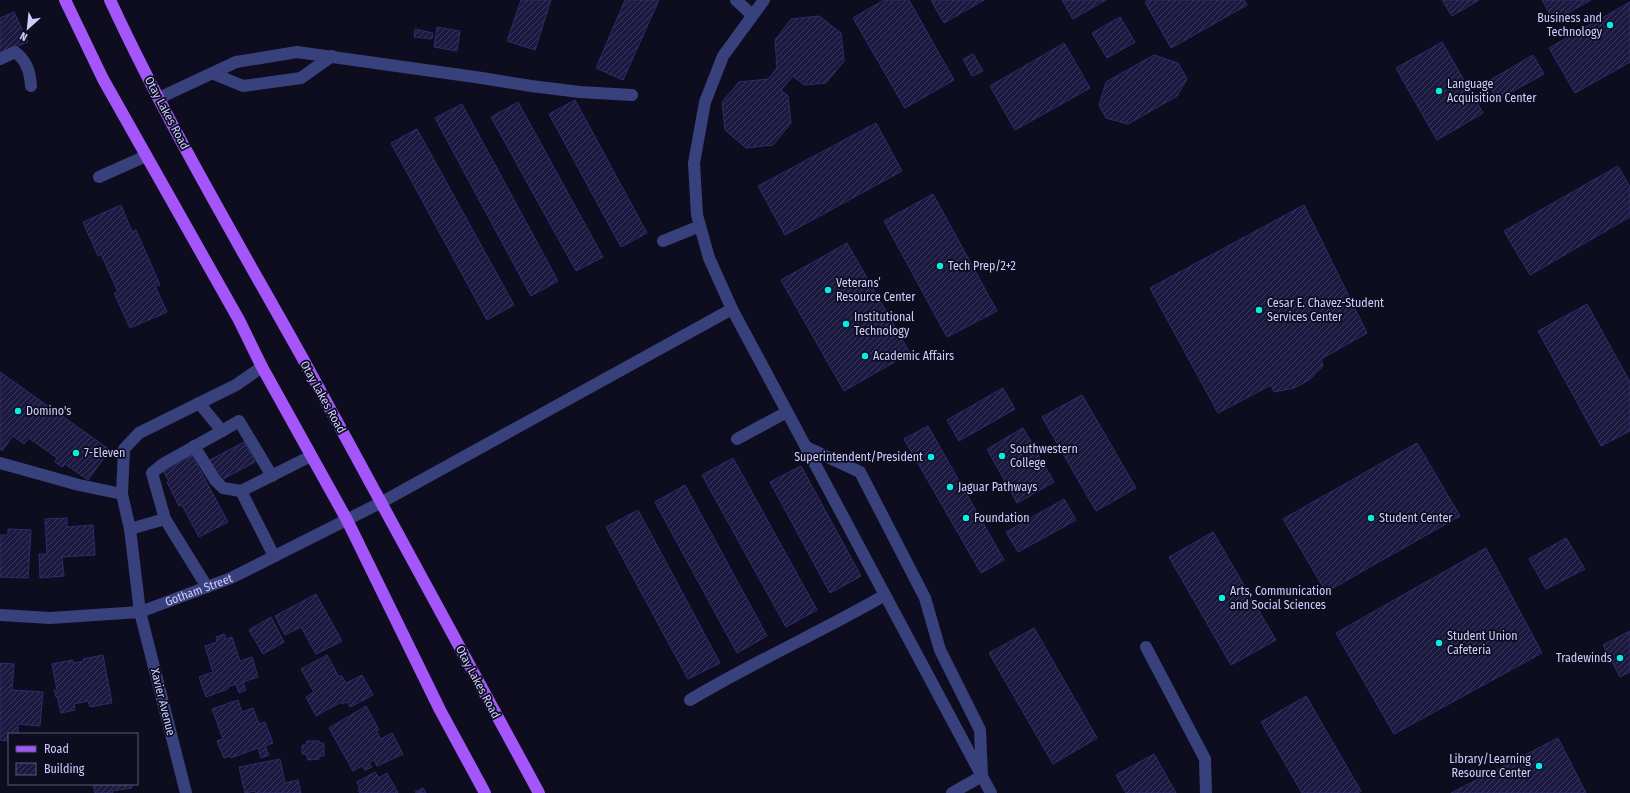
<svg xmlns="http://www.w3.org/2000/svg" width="1630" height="793" font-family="'Fira Sans Condensed',sans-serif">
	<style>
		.building { fill: url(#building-hatch); stroke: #2f2c6b }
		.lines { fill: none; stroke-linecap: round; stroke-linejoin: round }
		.minor { stroke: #39417d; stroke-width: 12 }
		.major { stroke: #a456fb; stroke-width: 12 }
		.poi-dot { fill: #05f0e4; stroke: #0d0d1f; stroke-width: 1.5 }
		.labels { text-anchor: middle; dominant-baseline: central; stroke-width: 3.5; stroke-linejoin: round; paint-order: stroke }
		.poi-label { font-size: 12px; fill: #cccefe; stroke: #0d0d1f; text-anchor: start }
		.street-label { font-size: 12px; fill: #cccefe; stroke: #0d0d1f }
	</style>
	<defs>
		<pattern id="building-hatch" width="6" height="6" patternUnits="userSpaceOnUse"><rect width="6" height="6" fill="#1b193f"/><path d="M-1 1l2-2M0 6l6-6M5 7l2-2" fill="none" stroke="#3b395c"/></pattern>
	</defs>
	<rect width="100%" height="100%" fill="#0d0d1f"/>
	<g class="building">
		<polygon points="521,0 551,0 535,50 507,41"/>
		<polygon points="625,0 659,0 623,80 596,68"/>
		<polygon points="884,0 909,0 954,80 905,108 853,18"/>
		<polygon points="931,0 984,0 944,23"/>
		<polygon points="1062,0 1106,0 1073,19"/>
		<polygon points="1149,0 1244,0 1247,5 1171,48 1145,2"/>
		<polygon points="1442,0 1479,0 1452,16"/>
		<polygon points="1542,0 1591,0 1554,21"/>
		<polygon points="1630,2 1630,62 1575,93 1549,48"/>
		<polygon points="14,12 28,42 0,53 0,18"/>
		<polygon points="819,16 841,33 844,61 826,83 804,85 793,76 781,90 788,96 791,123 773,145 746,148 725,130 722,102 739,82 768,79 777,68 775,40 791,19"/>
		<polygon points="1120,17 1135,42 1107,58 1092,33"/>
		<polygon points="437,27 460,31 457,51 434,47"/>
		<polygon points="415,29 433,33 432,39 414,37"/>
		<polygon points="1442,42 1483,113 1437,140 1396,68"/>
		<polygon points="1064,43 1090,88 1015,130 990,86"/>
		<polygon points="973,54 983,71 972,76 963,59"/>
		<polygon points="1154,55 1178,63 1187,79 1177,96 1128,124 1106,118 1099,105 1106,82"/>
		<polygon points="1533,55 1544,74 1497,100 1487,82"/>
		<polygon points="575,100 647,233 621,247 549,114"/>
		<polygon points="518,102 603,257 576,271 491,117"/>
		<polygon points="462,104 558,281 531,296 435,118"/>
		<polygon points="876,123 902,171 785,235 758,186"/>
		<polygon points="417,129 514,305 487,320 391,143"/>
		<polygon points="1618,166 1630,187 1630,217 1530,275 1504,231"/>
		<polygon points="933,194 997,311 947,337 884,221"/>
		<polygon points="121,205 132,232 136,230 160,285 155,286 167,312 130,328 114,293 118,292 101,254 98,256 83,222"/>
		<polygon points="1304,205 1367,333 1321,359 1323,366 1309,380 1294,388 1274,392 1271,385 1218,413 1150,288"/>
		<polygon points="847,243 910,353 844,391 781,280"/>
		<polygon points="1587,304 1630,382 1630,431 1601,446 1538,331"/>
		<polygon points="0,372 110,450 88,480 65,464 62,467 55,462 57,458 29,438 24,444 13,436 2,451 0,449"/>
		<polygon points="1003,388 1015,409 959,441 947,420"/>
		<polygon points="1082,395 1136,488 1096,511 1042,417"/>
		<polygon points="928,426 1004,560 981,573 904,439"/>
		<polygon points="1023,428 1054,482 1017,503 987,449"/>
		<polygon points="244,442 255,462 219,481 208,461"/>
		<polygon points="1417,443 1460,516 1326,592 1283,519"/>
		<polygon points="192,455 228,522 199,537 182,505 179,506 167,482 169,481 163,471"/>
		<polygon points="733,458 817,610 786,627 702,475"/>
		<polygon points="801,466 861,576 830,593 770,482"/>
		<polygon points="685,485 767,636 737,653 655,502"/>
		<polygon points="1064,499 1076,520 1018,552 1006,532"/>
		<polygon points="638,510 720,663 688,679 606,527"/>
		<polygon points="67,518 67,527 93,525 95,555 62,557 64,576 40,578 39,554 47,554 45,519"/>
		<polygon points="8,529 31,530 28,578 0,577 0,535 8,535"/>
		<polygon points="1213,532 1276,640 1231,665 1169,557"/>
		<polygon points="1566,538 1585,569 1546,589 1529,559"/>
		<polygon points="1486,548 1542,653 1394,734 1336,633"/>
		<polygon points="316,594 342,641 316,654 301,627 285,635 275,616"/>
		<polygon points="271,617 284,642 263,654 249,630"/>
		<polygon points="1034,628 1097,738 1053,764 989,653"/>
		<polygon points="1630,631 1630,672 1620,677 1603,645"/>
		<polygon points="224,634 226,639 232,637 240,661 252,657 258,677 243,682 246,690 239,693 236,684 228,687 228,689 206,697 199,677 213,672 205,646 217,642 216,637"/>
		<polygon points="103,655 112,703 90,707 88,701 74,704 75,710 61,713 57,696 56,697 54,690 57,690 52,664 73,660 73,663 84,661 83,659"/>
		<polygon points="327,655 339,677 341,675 346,683 362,675 373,695 350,707 347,702 342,704 341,702 316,716 306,697 314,692 301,669"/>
		<polygon points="0,663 14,664 12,690 43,692 40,726 18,724 18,734 9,734 9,741 0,740"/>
		<polygon points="1306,696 1361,791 1358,793 1302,793 1261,722"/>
		<polygon points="238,700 242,712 253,708 259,724 265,722 273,743 265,746 269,755 261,758 258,748 231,758 230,756 224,758 217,741 223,739 212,709"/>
		<polygon points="366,706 379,730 376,731 381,739 392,733 403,754 377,766 374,760 369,763 372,767 365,770 362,766 353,771 329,728"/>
		<polygon points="1558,738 1586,793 1451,793"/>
		<polygon points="307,741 319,741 320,743 324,743 324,756 318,756 319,759 308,760 306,754 302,754 302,745 306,745"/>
		<polygon points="1154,754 1176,793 1126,793 1116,775"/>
		<polygon points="280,759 285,783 298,780 301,793 256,793 255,791 245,793 239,767"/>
		<polygon points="375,772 379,778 387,773 398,793 360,793 358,790 360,789 357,782"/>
		<polygon points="93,784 131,784 132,788 112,791 113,793 95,793"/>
		<polygon points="423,788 426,793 415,792"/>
	</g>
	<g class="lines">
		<g class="minor">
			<polyline points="736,0 752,15"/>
			<polyline points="764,0 723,56 705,102 694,163 697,215 709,258 732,309 991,793"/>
			<path d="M0,59l15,-7c12,9 15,20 16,34"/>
			<polyline points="214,74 243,86 301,78 332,56"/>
			<polyline points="159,98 236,62 297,52 482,78 531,86 580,92 632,95"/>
			<polyline points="99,177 146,156"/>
			<polyline points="663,241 700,226"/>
			<polyline points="199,403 222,431 163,464 152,473 165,519 207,587"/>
			<polyline points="222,431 239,421 272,476"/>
			<polyline points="737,439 787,412"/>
			<polyline points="194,446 215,480 223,488 241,491"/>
			<polyline points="806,447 860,472 925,598 940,650 980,730 982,776 952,793"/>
			<polyline points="0,463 79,485 122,494"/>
			<polyline points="130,529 165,519"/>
			<polyline points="274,556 241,491 311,456"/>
			<path id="s1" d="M0,615l50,3 90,-6 91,-34 151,-76 350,-193"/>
			<polyline points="1146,647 1205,759 1206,793"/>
			<path d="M690,700c63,-38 131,-68 195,-105"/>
			<polyline points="186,793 140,612 130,529 122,494 124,449 139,433 236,385 262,367"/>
		</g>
		<g class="major">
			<polyline points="65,0 103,79 239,320 262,367 347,520 440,710 485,793"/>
			<path d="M110,0c57,123 127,241 193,359 79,144 157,290 236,434"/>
		</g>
	</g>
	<g class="poi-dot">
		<circle cx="1610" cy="25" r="4"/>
		<circle cx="1439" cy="91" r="4"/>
		<circle cx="940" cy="266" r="4"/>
		<circle cx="828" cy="290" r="4"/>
		<circle cx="1259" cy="310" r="4"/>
		<circle cx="846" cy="324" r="4"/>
		<circle cx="865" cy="356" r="4"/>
		<circle cx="18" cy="411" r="4"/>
		<circle cx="76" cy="453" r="4"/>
		<circle cx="1002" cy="456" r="4"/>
		<circle cx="931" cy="457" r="4"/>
		<circle cx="950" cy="487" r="4"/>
		<circle cx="966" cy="518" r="4"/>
		<circle cx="1371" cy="518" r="4"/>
		<circle cx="1222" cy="598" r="4"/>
		<circle cx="1439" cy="643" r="4"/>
		<circle cx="1620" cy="658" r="4"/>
		<circle cx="1539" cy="766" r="4"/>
	</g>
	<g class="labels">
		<g class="poi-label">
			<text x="1602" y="18" text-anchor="end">Business and<tspan x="1602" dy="14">Technology</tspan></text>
			<text x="1447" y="84">Language<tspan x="1447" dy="14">Acquisition Center</tspan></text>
			<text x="948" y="266">Tech Prep/2+2</text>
			<text x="836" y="283">Veterans’<tspan x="836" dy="14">Resource Center</tspan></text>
			<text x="1267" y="303">Cesar E. Chavez-Student<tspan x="1267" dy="14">Services Center</tspan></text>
			<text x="854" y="317">Institutional<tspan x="854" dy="14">Technology</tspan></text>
			<text x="873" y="356">Academic Affairs</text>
			<text x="26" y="411">Domino's</text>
			<text x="1010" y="449">Southwestern<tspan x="1010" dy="14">College</tspan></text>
			<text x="84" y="453">7-Eleven</text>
			<text x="923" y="457" text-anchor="end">Superintendent/President</text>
			<text x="958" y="487">Jaguar Pathways</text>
			<text x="974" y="518">Foundation</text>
			<text x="1379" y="518">Student Center</text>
			<text x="1230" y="591">Arts, Communication<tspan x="1230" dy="14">and Social Sciences</tspan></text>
			<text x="1447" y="636">Student Union<tspan x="1447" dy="14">Cafeteria</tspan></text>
			<text x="1612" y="658" text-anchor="end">Tradewinds</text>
			<text x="1531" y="759" text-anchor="end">Library/Learning<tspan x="1531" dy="14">Resource Center</tspan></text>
		</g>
		<g class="street-label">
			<text transform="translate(167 113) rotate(62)">Otay Lakes Road</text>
			<text transform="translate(323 397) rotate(61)">Otay Lakes Road</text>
			<text stroke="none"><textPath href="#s1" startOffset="203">Gotham Street</textPath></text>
			<text transform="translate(478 682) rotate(62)">Otay Lakes Road</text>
			<text transform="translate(163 702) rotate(76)">Xavier Avenue</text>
		</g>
	</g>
	<rect x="8" y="733" width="130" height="52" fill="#0d0d1f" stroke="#595a78"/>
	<rect x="16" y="746" width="20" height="6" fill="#a456fb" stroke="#595a78"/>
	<text x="44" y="753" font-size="12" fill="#cccefe">Road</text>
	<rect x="16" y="763" width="20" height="12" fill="url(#building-hatch)" stroke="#595a78"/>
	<text x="44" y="773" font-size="12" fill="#cccefe">Building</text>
	<g transform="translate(28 28) rotate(207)" stroke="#0d0d1f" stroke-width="3" paint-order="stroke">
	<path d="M0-3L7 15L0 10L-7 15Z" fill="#cccefe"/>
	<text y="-6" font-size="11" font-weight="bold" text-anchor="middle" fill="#cccefe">N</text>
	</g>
</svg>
